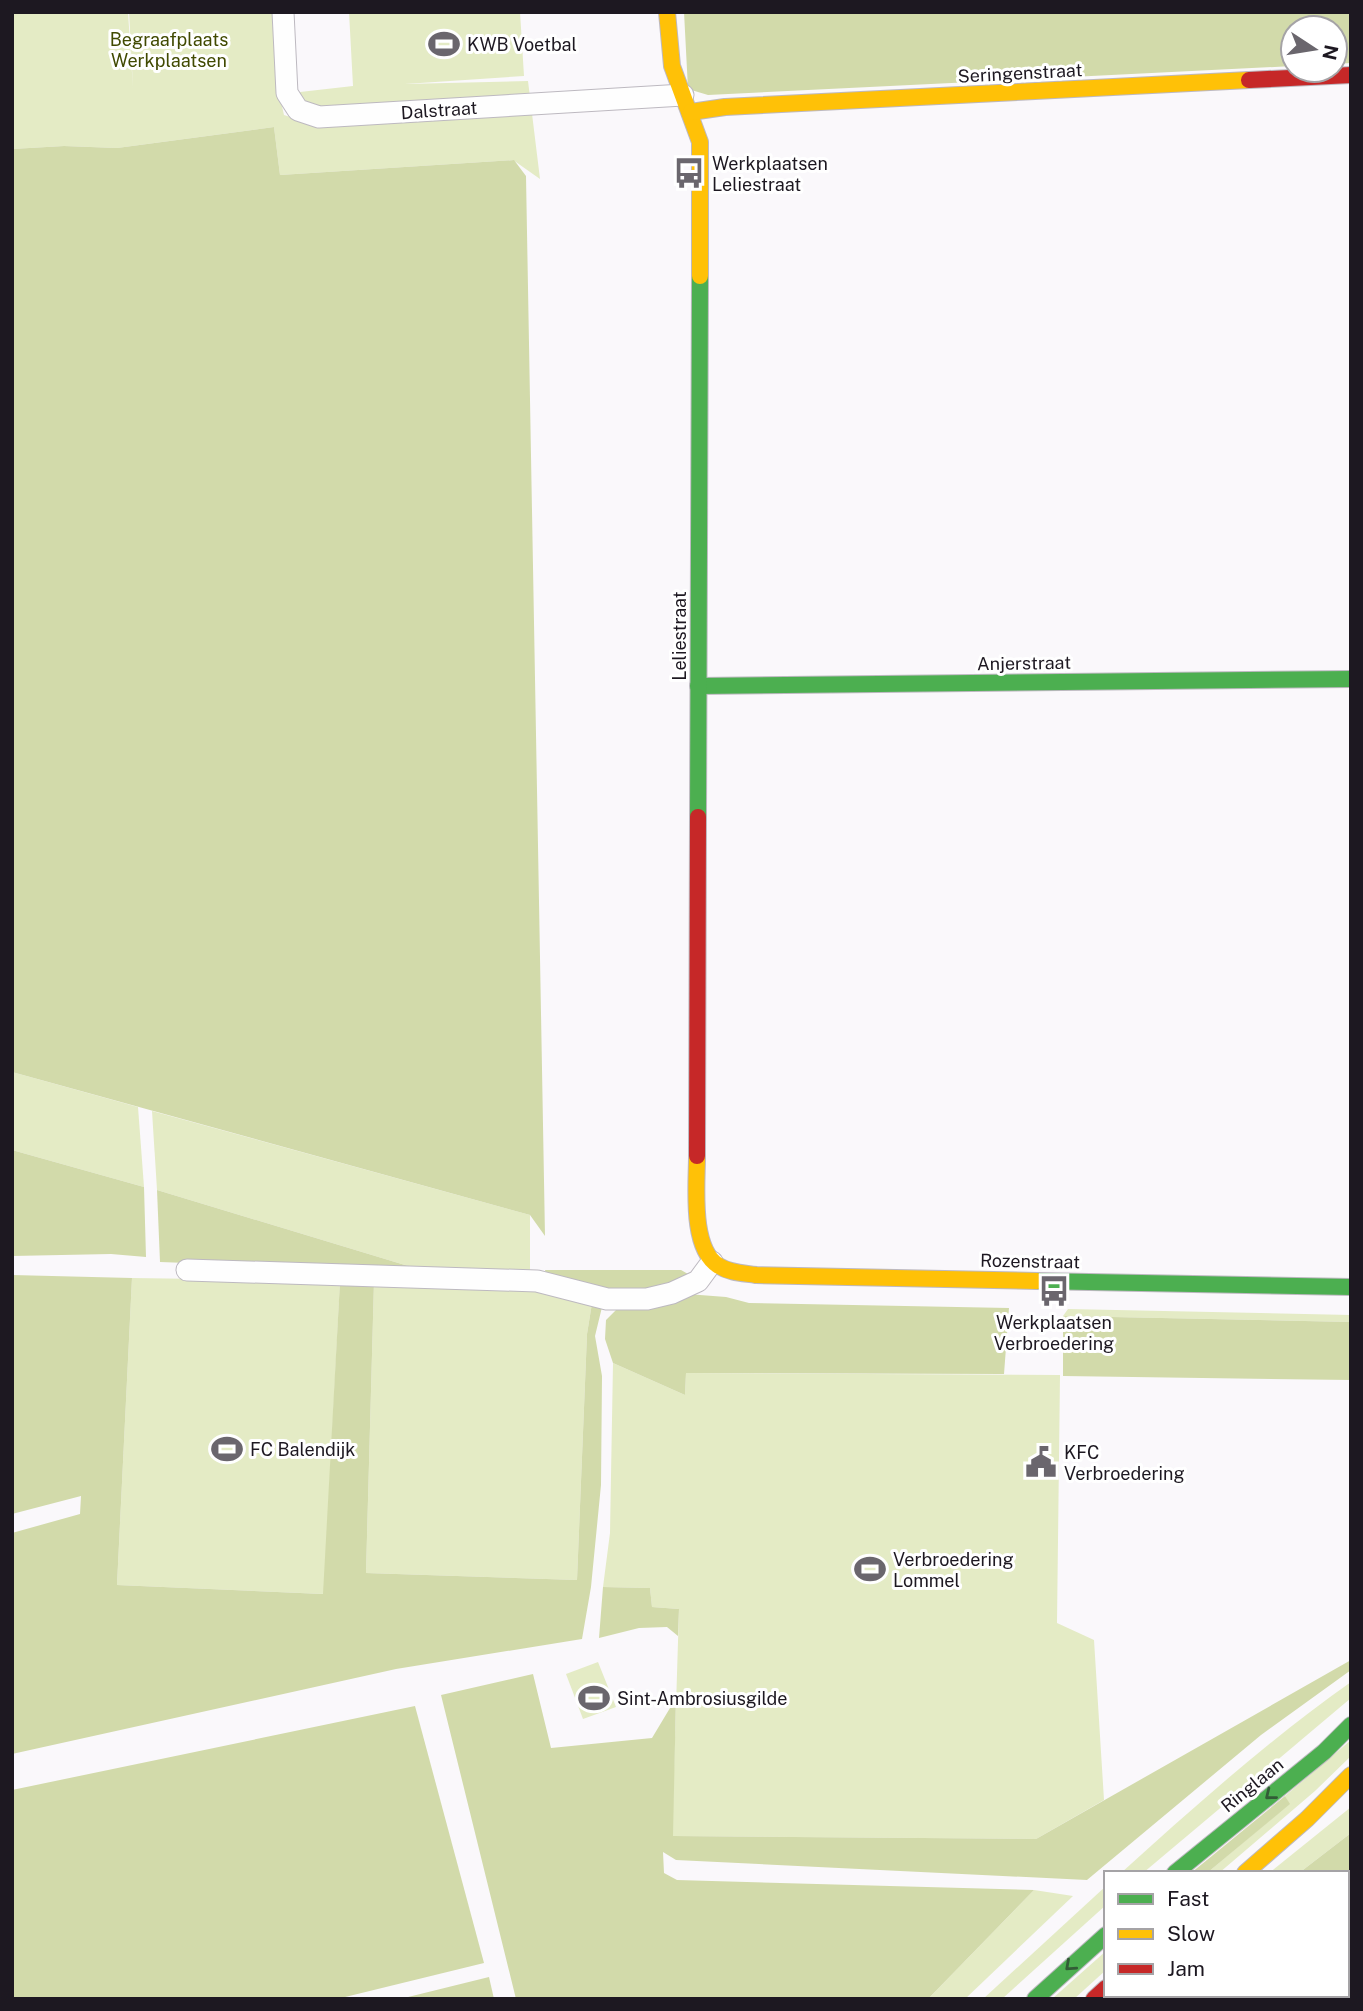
<svg xmlns="http://www.w3.org/2000/svg" width="1363" height="2011" font-family="'Public Sans',sans-serif">
	<style>
		.green { fill: #e4ebc5 }
		.forest { fill: #d2daaa }
		.lines { fill: none; stroke-linecap: round; stroke-linejoin: round }
		.street-casing { stroke: #bdb9c0; stroke-width: 23 }
		.fast-casing { stroke: #bdb9c0; stroke-width: 18 }
		.slow-casing { stroke: #bdb9c0; stroke-width: 18 }
		.jam-casing { stroke: #bdb9c0; stroke-width: 18 }
		.street { stroke: #fefefe; stroke-width: 21 }
		.fast { stroke: #4caf50; stroke-width: 16 }
		.slow { stroke: #ffc107; stroke-width: 16 }
		.jam { stroke: #c62828; stroke-width: 16 }
		.oneway { stroke: #325c36 }
		.labels { text-anchor: middle; dominant-baseline: central; stroke-width: 6; stroke-linejoin: round; paint-order: stroke }
		.park-label { font-size: 18px; fill: #414a02; stroke: #fff }
		.poi-label { font-size: 18px; fill: #1d1821; stroke: #fff; text-anchor: start }
		.street-label { font-size: 18px; fill: #1d1821; stroke: #fff }
	</style>
	<rect width="100%" height="100%" fill="#faf8fb"/>
	<g class="green">
		<polygon points="12,12 128,12 133,88 129,12 272,12 276,80 284,115 303,121 300,92 353,86 349,12 520,12 524,76 405,84 528,81 540,179 513,160 280,175 274,127 117,148 64,146 12,149"/>
		<polygon points="12,1072 138,1107 144,1187 12,1150"/>
		<polygon points="152,1111 530,1215 530,1276 428,1272 157,1190"/>
		<polygon points="132,1278 340,1281 324,1594 117,1585"/>
		<polygon points="374,1282 540,1287 593,1297 587,1334 577,1580 366,1573"/>
		<polygon points="1068,1309 1351,1315 1351,1322 1063,1316"/>
		<polygon points="613,1363 685,1395 686,1373 1060,1375 1057,1623 1094,1640 1104,1800 1036,1839 672,1836 679,1609 652,1607 650,1588 603,1587 610,1533"/>
		<polygon points="598,1662 616,1707 583,1719 566,1674"/>
		<path d="M1351,1682v16l-208,175h-22c74,-67 149,-134 230,-191z"/>
		<polygon points="1351,1740 1351,1756 1315,1791 1219,1873 1207,1873 1289,1804 1285,1796"/>
		<polygon points="1351,1807 1351,1833 1299,1873 1269,1873"/>
		<polygon points="1106,1886 1106,1905 1002,1999 983,1999"/>
		<polygon points="1034,1890 1073,1896 965,1999 928,1999"/>
		<polygon points="1106,1951 1106,1970 1074,1999 1052,1999"/>
	</g>
	<g class="forest">
		<polygon points="684,12 1351,12 1351,63 1335,64 1335,28 1293,28 1293,66 708,95 688,89"/>
		<polygon points="274,127 280,175 514,160 526,176 545,1236 530,1215 12,1072 12,149 64,146 117,148"/>
		<polygon points="12,1150 144,1187 146,1257 111,1254 12,1256"/>
		<polygon points="157,1190 428,1272 160,1262"/>
		<polygon points="545,1270 681,1270 688,1274 687,1278 648,1294 603,1291 547,1279"/>
		<polygon points="12,1275 132,1278 117,1585 323,1594 340,1281 374,1282 366,1573 577,1580 587,1334 593,1297 603,1303 595,1336 602,1376 601,1485 591,1587 582,1639 396,1669 12,1754 12,1533 80,1514 81,1496 12,1514"/>
		<polygon points="687,1294 726,1297 749,1303 1009,1308 1004,1374 686,1373 685,1395 613,1363 605,1339 606,1320 621,1305"/>
		<polygon points="1063,1316 1351,1322 1351,1380 1063,1376"/>
		<polygon points="603,1587 650,1588 652,1607 679,1609 678,1636 667,1627 639,1628 599,1638"/>
		<polygon points="1351,1660 1351,1670 1261,1735 1087,1880 676,1860 663,1852 664,1873 677,1880 1034,1890 928,1999 516,1999 441,1695 533,1674 551,1748 652,1738 676,1698 673,1836 1036,1839"/>
		<polygon points="415,1706 484,1963 337,1999 12,1999 12,1790"/>
		<polygon points="1285,1796 1290,1804 1207,1873 1191,1873"/>
		<polygon points="1351,1833 1351,1999 1147,1999 1151,1995 1347,1995 1347,1873 1299,1873"/>
		<polygon points="489,1977 494,1999 400,1999"/>
	</g>
	<g class="lines">
		<defs>
			<g id="street">
				<polyline points="283,12 287,93 298,110 319,117 683,95"/>
				<polyline points="187,1270 537,1281 607,1299 647,1299 672,1293 698,1281 712,1262"/>
			</g>
			<g id="fast">
				<polyline points="698,686 1351,679"/>
				<polyline points="698,817 700,276"/>
				<polyline points="1037,1281 1351,1287"/>
				<polyline points="1175,1873 1324,1752 1351,1725"/>
				<polyline points="1035,1999 1106,1935"/>
			</g>
			<g id="slow">
				<polyline points="667,12 672,66 700,142 700,276"/>
				<polyline points="691,112 725,107 1249,80"/>
				<path d="M697,1156c0,29 -7,93 22,110 11,7 24,7 37,9l281,6"/>
				<polyline points="1245,1873 1307,1819 1351,1775"/>
			</g>
			<g id="jam">
				<polyline points="1249,80 1351,75"/>
				<polyline points="697,1156 698,817"/>
				<polyline points="1094,1999 1106,1988"/>
			</g>
		</defs>
		<use href="#street" class="street-casing"/>
		<use href="#fast" class="fast-casing"/>
		<use href="#slow" class="slow-casing"/>
		<use href="#jam" class="jam-casing"/>
		<use href="#street" class="street"/>
		<use href="#fast" class="fast"/>
		<use href="#slow" class="slow"/>
		<use href="#jam" class="jam"/>
	</g>
	<defs><path id="oneway-chevron" d="M-2-3.5L2.5 0L-2 3.5" fill="none" stroke-width="1.6" stroke-linecap="round" stroke-linejoin="round" transform="scale(1.75)"/></defs>
	<g class="oneway">
		<use href="#oneway-chevron" transform="translate(1270 1795) rotate(141)"/>
		<use href="#oneway-chevron" transform="translate(1070 1966) rotate(138)"/>
	</g>
	<defs>
		<symbol id="stadium-bare" viewBox="-9 -9 18 18"><path d="M0-5a6.5 5 0 1 0 0 10a6.5 5 0 1 0 0-10ZM-3.5-1.8h7v3.6h-7Z" fill="#6a666d" stroke="#fff" stroke-width="2.5" paint-order="stroke"/></symbol>
		<symbol id="bus-bare" viewBox="-9 -9 18 18"><path d="M-5-6H5V4H4V6H2V4H-2V6H-4V4H-5ZM-3.5-4V0h7V-4ZM-3.5 1.2v1.5H-2V1.2ZM2 1.2v1.5H3.5V1.2Z" fill="#6a666d" stroke="#fff" stroke-width="2.5" paint-order="stroke"/></symbol>
		<symbol id="civic-bare" viewBox="-9 -9 18 18"><path d="M-.6-6.5H3V-4.5H.6V-3L4-1V1h2V6H-6V1h2V-1L-.6-3ZM-1.2 2.5V6h2.4V2.5Z" fill="#6a666d" stroke="#fff" stroke-width="2.5" paint-order="stroke"/></symbol>
	</defs>
	<g fill-rule="evenodd">
		<use href="#stadium-bare" x="422" y="22" width="44" height="44"/>
		<use href="#bus-bare" x="667" y="151" width="44" height="44"/>
		<use href="#bus-bare" x="1032" y="1269" width="44" height="44"/>
		<use href="#stadium-bare" x="205" y="1427" width="44" height="44"/>
		<use href="#civic-bare" x="1019" y="1440" width="44" height="44"/>
		<use href="#stadium-bare" x="848" y="1547" width="44" height="44"/>
		<use href="#stadium-bare" x="572" y="1676" width="44" height="44"/>
	</g>
	<g class="labels">
		<g class="park-label">
			<text x="169" y="39">Begraafplaats<tspan x="169" dy="21">Werkplaatsen</tspan></text>
		</g>
		<g class="poi-label">
			<text x="467" y="44">KWB Voetbal</text>
			<text x="712" y="163">Werkplaatsen<tspan x="712" dy="21">Leliestraat</tspan></text>
			<text x="1054" y="1322" text-anchor="middle">Werkplaatsen<tspan x="1054" dy="21">Verbroedering</tspan></text>
			<text x="250" y="1449">FC Balendijk</text>
			<text x="1064" y="1452">KFC<tspan x="1064" dy="21">Verbroedering</tspan></text>
			<text x="893" y="1559">Verbroedering<tspan x="893" dy="21">Lommel</tspan></text>
			<text x="617" y="1698">Sint-Ambrosiusgilde</text>
		</g>
		<g class="street-label">
			<text transform="translate(1020 73) rotate(-3)">Seringenstraat</text>
			<text transform="translate(439 110) rotate(-4)">Dalstraat</text>
			<text transform="translate(679 636) rotate(-90)">Leliestraat</text>
			<text transform="translate(1024 663) rotate(-1)">Anjerstraat</text>
			<text transform="translate(1030 1261) rotate(1)">Rozenstraat</text>
			<text transform="translate(1252 1785) rotate(-39)">Ringlaan</text>
		</g>
	</g>
	<rect width="1363" height="2011" fill="none" stroke="#1d1821" stroke-width="28"/>
	<rect x="1104" y="1871" width="245" height="126" fill="#ffffff" stroke="#a5a3a6" stroke-width="2"/>
	<rect x="1118" y="1894" width="35" height="10" fill="#4caf50" stroke="#a5a3a6" stroke-width="2"/>
	<text x="1167" y="1906" font-size="21" fill="#1d1821">Fast</text>
	<rect x="1118" y="1929" width="35" height="10" fill="#ffc107" stroke="#a5a3a6" stroke-width="2"/>
	<text x="1167" y="1941" font-size="21" fill="#1d1821">Slow</text>
	<rect x="1118" y="1964" width="35" height="10" fill="#c62828" stroke="#a5a3a6" stroke-width="2"/>
	<text x="1167" y="1976" font-size="21" fill="#1d1821">Jam</text>
	<g transform="translate(1314 49) rotate(102)"><circle r="33" fill="#ffffff" stroke="#a5a3a6" stroke-width="2"/>
	<path d="M0-5L12 26L0 18L-12 26Z" fill="#6a666d"/>
	<text y="-10" font-size="19" font-weight="bold" text-anchor="middle" fill="#1d1821">N</text>
	</g>
</svg>
